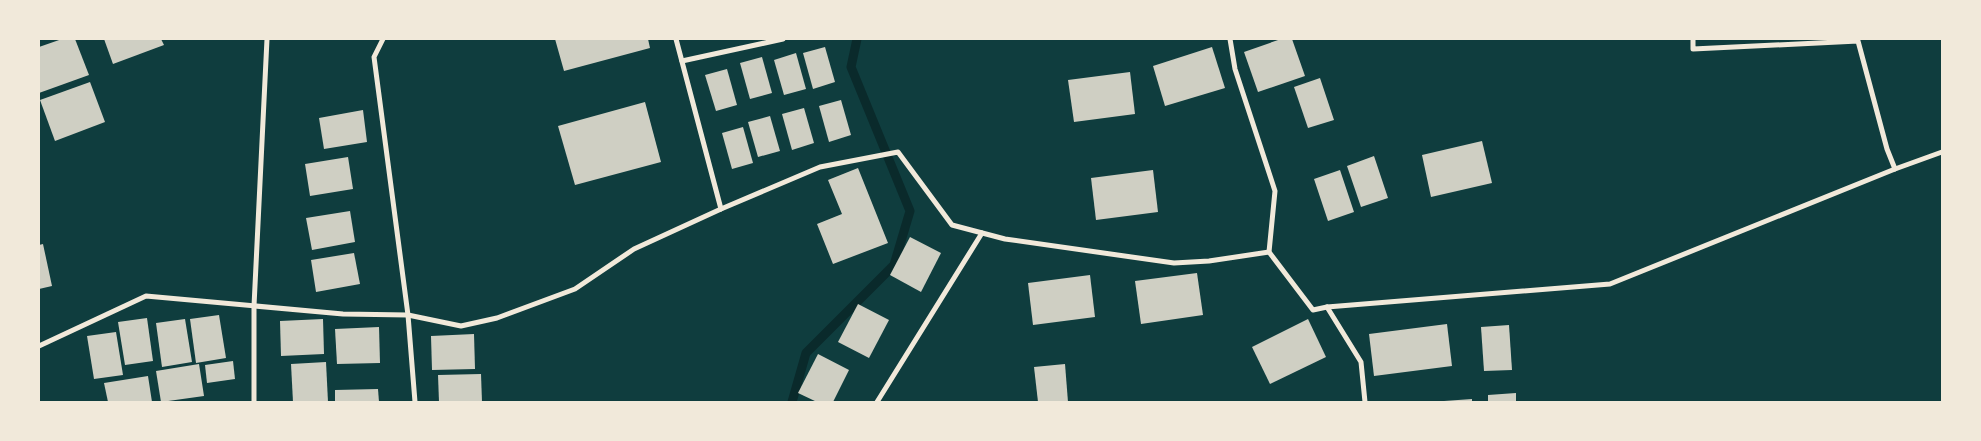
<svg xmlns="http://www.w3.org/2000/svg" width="1981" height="441" font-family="Lato,sans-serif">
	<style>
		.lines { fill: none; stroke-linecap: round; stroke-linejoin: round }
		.stream { stroke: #0a2a2b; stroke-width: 9 }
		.building { fill: #cfcfc3 }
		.minor { stroke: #f1e9da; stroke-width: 5 }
	</style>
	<rect width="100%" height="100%" fill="#0f3d3e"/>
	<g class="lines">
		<polyline class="stream" points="792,402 806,353 894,265 910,211 851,67 857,39"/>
	</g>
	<g class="building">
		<polygon points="62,39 75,39 89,75 39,93 39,47"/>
		<polygon points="104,39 161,39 164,45 113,64"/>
		<polygon points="555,39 648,39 650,48 564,71"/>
		<polygon points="1281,39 1292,39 1305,76 1258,92 1244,52"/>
		<polygon points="825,47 835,82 813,89 803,53"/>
		<polygon points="1212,47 1225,88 1165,106 1153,66"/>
		<polygon points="796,53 806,89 784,95 774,60"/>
		<polygon points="762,57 772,93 750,99 740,63"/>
		<polygon points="727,69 737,105 716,111 705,75"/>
		<polygon points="1130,72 1135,114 1074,122 1068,80"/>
		<polygon points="1320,78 1334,120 1308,128 1294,87"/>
		<polygon points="90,82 105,122 55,141 40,100"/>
		<polygon points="841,100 851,135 829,142 819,106"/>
		<polygon points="645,102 661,162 575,185 558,126"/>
		<polygon points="804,108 814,143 792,150 782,114"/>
		<polygon points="363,110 367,142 324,149 319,118"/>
		<polygon points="770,116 780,151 758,157 748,122"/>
		<polygon points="743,127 753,163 732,169 722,133"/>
		<polygon points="1482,141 1492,183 1431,197 1422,155"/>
		<polygon points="1374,156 1388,198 1361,207 1347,166"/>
		<polygon points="348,157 353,189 310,196 305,164"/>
		<polygon points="858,168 888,243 833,264 817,224 842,214 828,180"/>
		<polygon points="1153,170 1158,212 1096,220 1091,178"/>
		<polygon points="1340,170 1354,212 1328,221 1314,179"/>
		<polygon points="350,211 355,242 312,250 306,218"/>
		<polygon points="910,237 941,253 921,292 890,275"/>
		<polygon points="43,244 52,286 39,289 39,245"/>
		<polygon points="354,253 360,284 316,292 311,260"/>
		<polygon points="1197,273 1203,315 1141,324 1135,281"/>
		<polygon points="1090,275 1095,317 1033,325 1028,283"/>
		<polygon points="858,304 889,320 869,358 838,342"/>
		<polygon points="219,315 226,358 196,363 190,319"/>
		<polygon points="147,318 153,361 125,365 118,322"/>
		<polygon points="185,319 192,362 162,367 156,323"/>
		<polygon points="323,319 324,354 281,356 280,321"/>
		<polygon points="1308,319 1326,357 1270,384 1252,347"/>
		<polygon points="1447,324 1452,366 1374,376 1369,334"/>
		<polygon points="1509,325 1512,370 1484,371 1481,327"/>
		<polygon points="379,327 380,363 337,364 335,329"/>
		<polygon points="116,332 123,375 94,379 87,336"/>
		<polygon points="474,334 475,369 432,370 431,336"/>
		<polygon points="818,354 849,370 833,402 817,402 798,393"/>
		<polygon points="233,361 235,379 207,383 205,365"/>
		<polygon points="326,362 328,402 293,402 291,364"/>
		<polygon points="199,364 204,396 161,402 156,371"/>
		<polygon points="1065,364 1068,402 1038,402 1034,367"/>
		<polygon points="481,374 482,402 439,402 438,375"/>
		<polygon points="148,376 152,402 108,402 104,383"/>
		<polygon points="378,389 379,402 335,402 335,390"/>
		<polygon points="1516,393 1516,402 1488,402 1488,395"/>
		<polygon points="1472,399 1472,402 1445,402 1444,401"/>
	</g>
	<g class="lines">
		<g class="minor">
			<polyline points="383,39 374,57 408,315 415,402"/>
			<polyline points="676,39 721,209"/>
			<polyline points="1230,39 1235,69 1275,191 1269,252 1313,310 1327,307 1610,284 1895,169 1942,152"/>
			<polyline points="1693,39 1693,49 1858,41 1887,149 1895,169"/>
			<polyline points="682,61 783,39"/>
			<polyline points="1327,307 1361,362 1365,402"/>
			<polyline points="39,346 146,296 343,314 408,315 461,326 497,318 575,289 634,249 721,209 820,167 898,152 952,225 1005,239 1174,263 1209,261 1269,252"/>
			<polyline points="254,402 254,306 267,39"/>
			<polyline points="877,402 982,233"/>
		</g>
	</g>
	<rect width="1981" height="441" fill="none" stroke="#f1e9da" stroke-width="80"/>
</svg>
